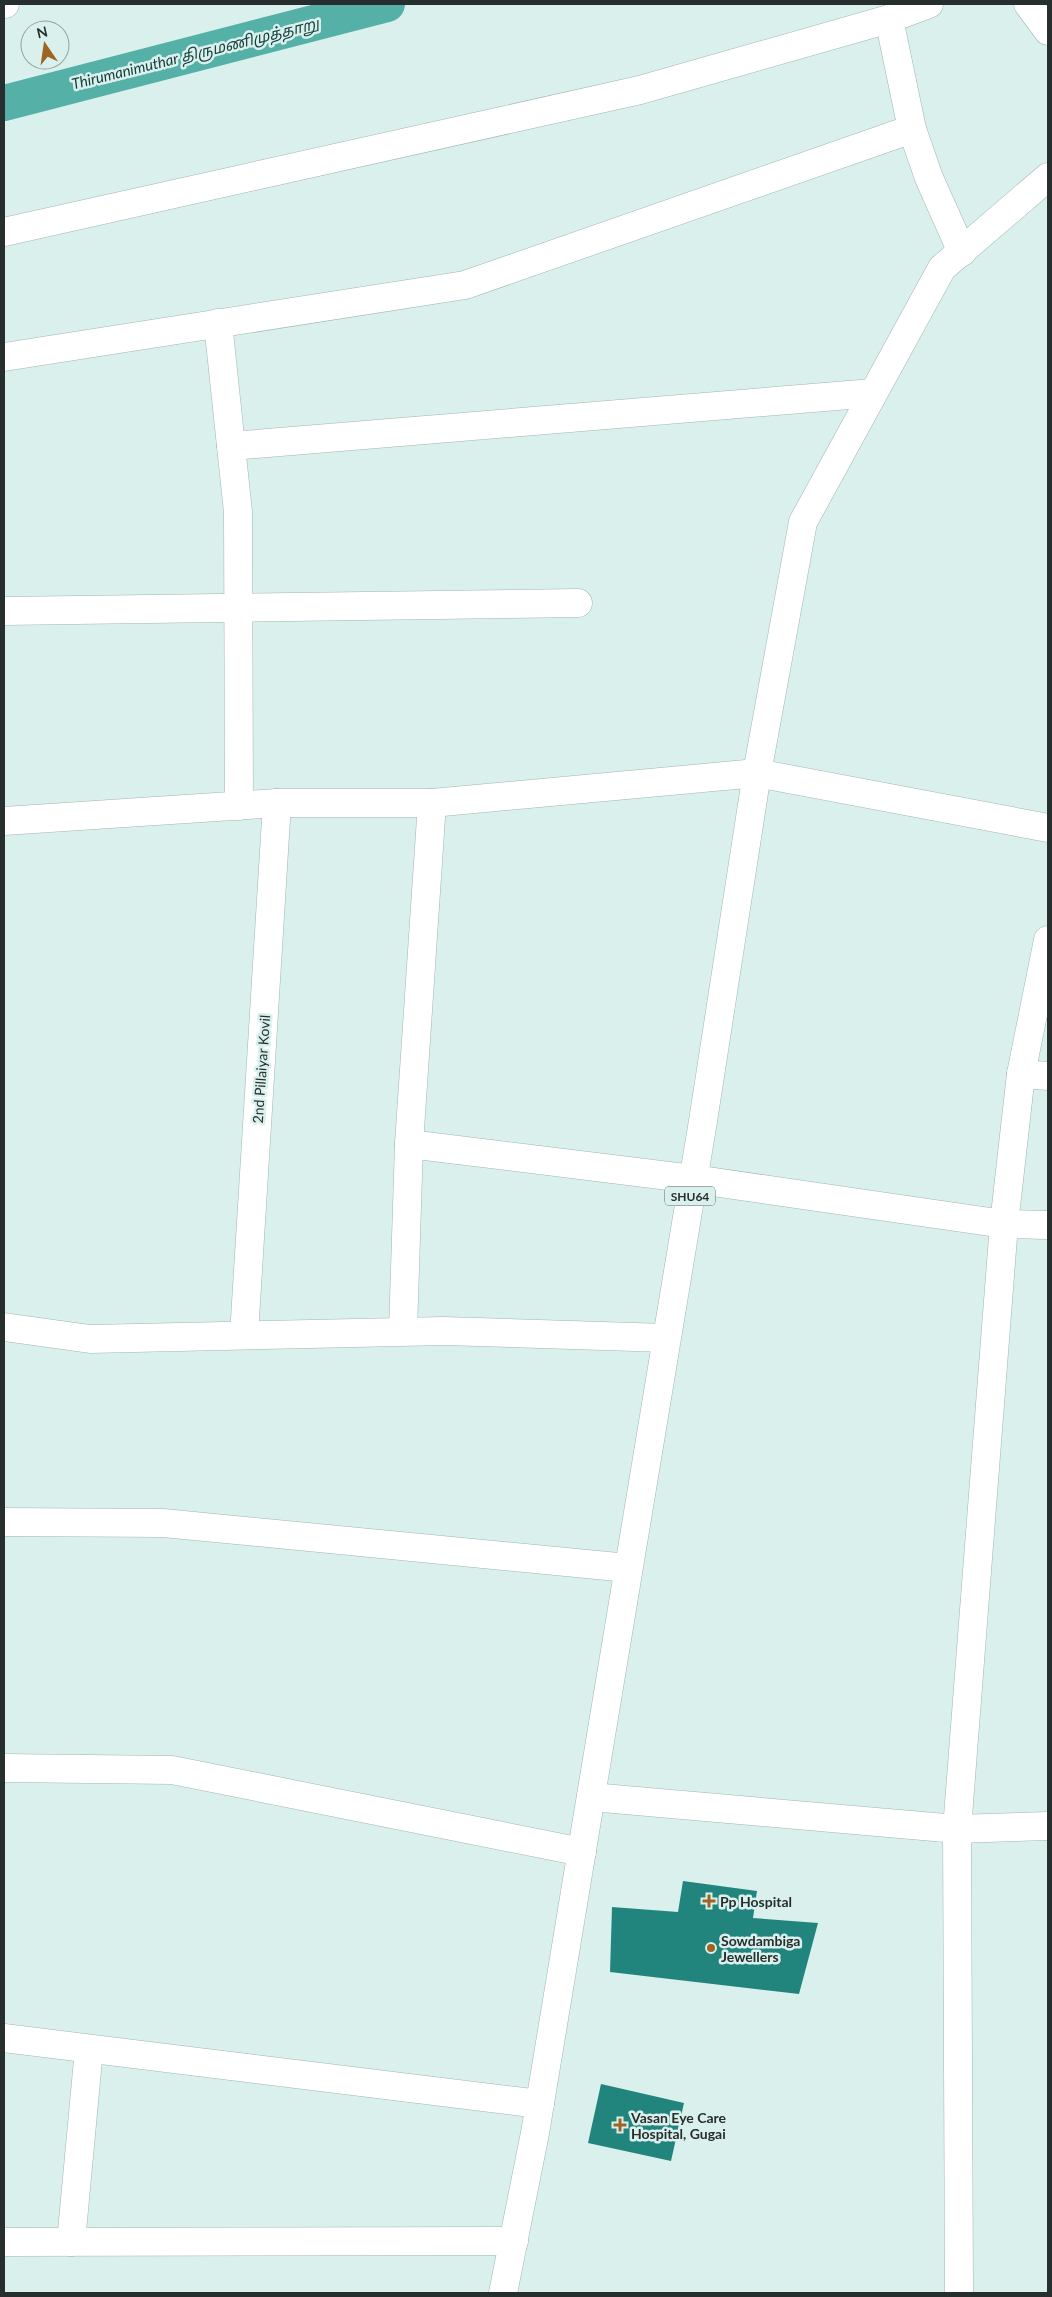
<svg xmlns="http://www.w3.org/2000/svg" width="1052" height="2297" font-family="Lato,'Noto Sans Tamil',sans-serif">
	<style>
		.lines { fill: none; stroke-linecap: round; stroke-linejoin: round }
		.canal { stroke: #55b0a7; stroke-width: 36 }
		.building { fill: #22857d }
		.minor-casing { stroke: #a1b5b2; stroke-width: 29 }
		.tertiary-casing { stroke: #a1b5b2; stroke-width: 29 }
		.primary-casing { stroke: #a1b5b2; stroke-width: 29 }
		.minor { stroke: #fff; stroke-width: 28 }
		.tertiary { stroke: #fff; stroke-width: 28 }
		.primary { stroke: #fff; stroke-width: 28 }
		.poi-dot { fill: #9d6422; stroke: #daf0ed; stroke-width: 2 }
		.labels { text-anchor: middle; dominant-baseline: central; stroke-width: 5; stroke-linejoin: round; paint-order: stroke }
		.shield { fill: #daf0ed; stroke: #5d6967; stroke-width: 1 }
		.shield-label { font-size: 12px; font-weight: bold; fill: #272f2e }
		.street-label { font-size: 14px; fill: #272f2e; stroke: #daf0ed }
		.poi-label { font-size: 14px; font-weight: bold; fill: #272f2e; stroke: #daf0ed; text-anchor: start }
		.water-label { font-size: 15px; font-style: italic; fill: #16413d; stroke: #daf0ed }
	</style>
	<rect width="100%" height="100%" fill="#daf0ed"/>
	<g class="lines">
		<polyline class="canal" points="4,103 387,4"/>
	</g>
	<g class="building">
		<polygon points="683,1881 757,1891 753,1918 818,1923 799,1994 610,1972 612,1907 678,1912"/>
		<polygon points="601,2084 684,2103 671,2161 588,2143"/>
	</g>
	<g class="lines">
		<defs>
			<g id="minor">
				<polyline points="889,19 912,129 929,178 962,252"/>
				<polyline points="4,232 640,90 889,19 929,4"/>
				<polyline points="218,323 238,512 239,806"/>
				<polyline points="4,357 465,285 912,129"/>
				<polyline points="231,446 873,393"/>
				<polyline points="4,611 578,603"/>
				<polyline points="757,773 1048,828"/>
				<polyline points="432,803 409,1144 693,1179 1004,1224 1048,1225"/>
				<polyline points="1021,1074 1048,1076"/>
				<polyline points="4,1327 90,1339 444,1331 666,1338"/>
				<polyline points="403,1331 409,1144"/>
				<polyline points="244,1335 277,803"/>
				<polyline points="4,1522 163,1523 628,1568"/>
				<polyline points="4,1768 172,1770 582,1852"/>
				<polyline points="591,1797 957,1829 1048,1826"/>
				<polyline points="4,2038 540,2104"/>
				<polyline points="4,2242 514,2241"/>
				<polyline points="71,2242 89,2049"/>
				<polyline points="959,2293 957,1829 1004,1224 1021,1074 1048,940"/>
			</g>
			<polyline id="tertiary" points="4,821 277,803 432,803 757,773"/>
			<g id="primary">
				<polyline points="4,4 5,4"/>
				<polyline points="1028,4 1048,31"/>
				<polyline points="503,2293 535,2133 703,1121 757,773 803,522 942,268 1048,177"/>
			</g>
		</defs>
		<use href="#minor" class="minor-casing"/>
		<use href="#tertiary" class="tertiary-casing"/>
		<use href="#primary" class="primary-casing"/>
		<use href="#minor" class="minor"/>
		<use href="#tertiary" class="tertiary"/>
		<use href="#primary" class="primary"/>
	</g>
	<g class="poi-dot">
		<path d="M706.5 1893.5h5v5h5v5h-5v5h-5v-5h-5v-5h5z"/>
		<circle cx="711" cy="1948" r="5"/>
		<path d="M617.5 2117.5h5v5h5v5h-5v5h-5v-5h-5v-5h5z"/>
	</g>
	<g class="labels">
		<rect class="shield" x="665" y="1186.5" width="50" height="19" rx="4"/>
		<g class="shield-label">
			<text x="690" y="1196">SHU64</text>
		</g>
		<g class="street-label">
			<text transform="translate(261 1069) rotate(-86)">2nd Pillaiyar Kovil</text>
		</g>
		<g class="poi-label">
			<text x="720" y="1901">Pp Hospital</text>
			<text x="721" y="1940">Sowdambiga<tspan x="721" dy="16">Jewellers</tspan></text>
			<text x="631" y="2117">Vasan Eye Care<tspan x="631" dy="16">Hospital, Gugai</tspan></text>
		</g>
		<g class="water-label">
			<text transform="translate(195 53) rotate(-14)">Thirumanimuthar திருமணிமுத்தாறு</text>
		</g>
	</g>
	<rect width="1052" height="2297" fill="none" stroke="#272f2e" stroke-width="10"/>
	<g transform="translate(45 45) rotate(347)"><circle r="24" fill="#daf0ed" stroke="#92a3a1"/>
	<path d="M0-4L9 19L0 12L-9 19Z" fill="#9d6422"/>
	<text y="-8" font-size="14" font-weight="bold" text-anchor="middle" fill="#272f2e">N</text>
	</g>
</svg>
